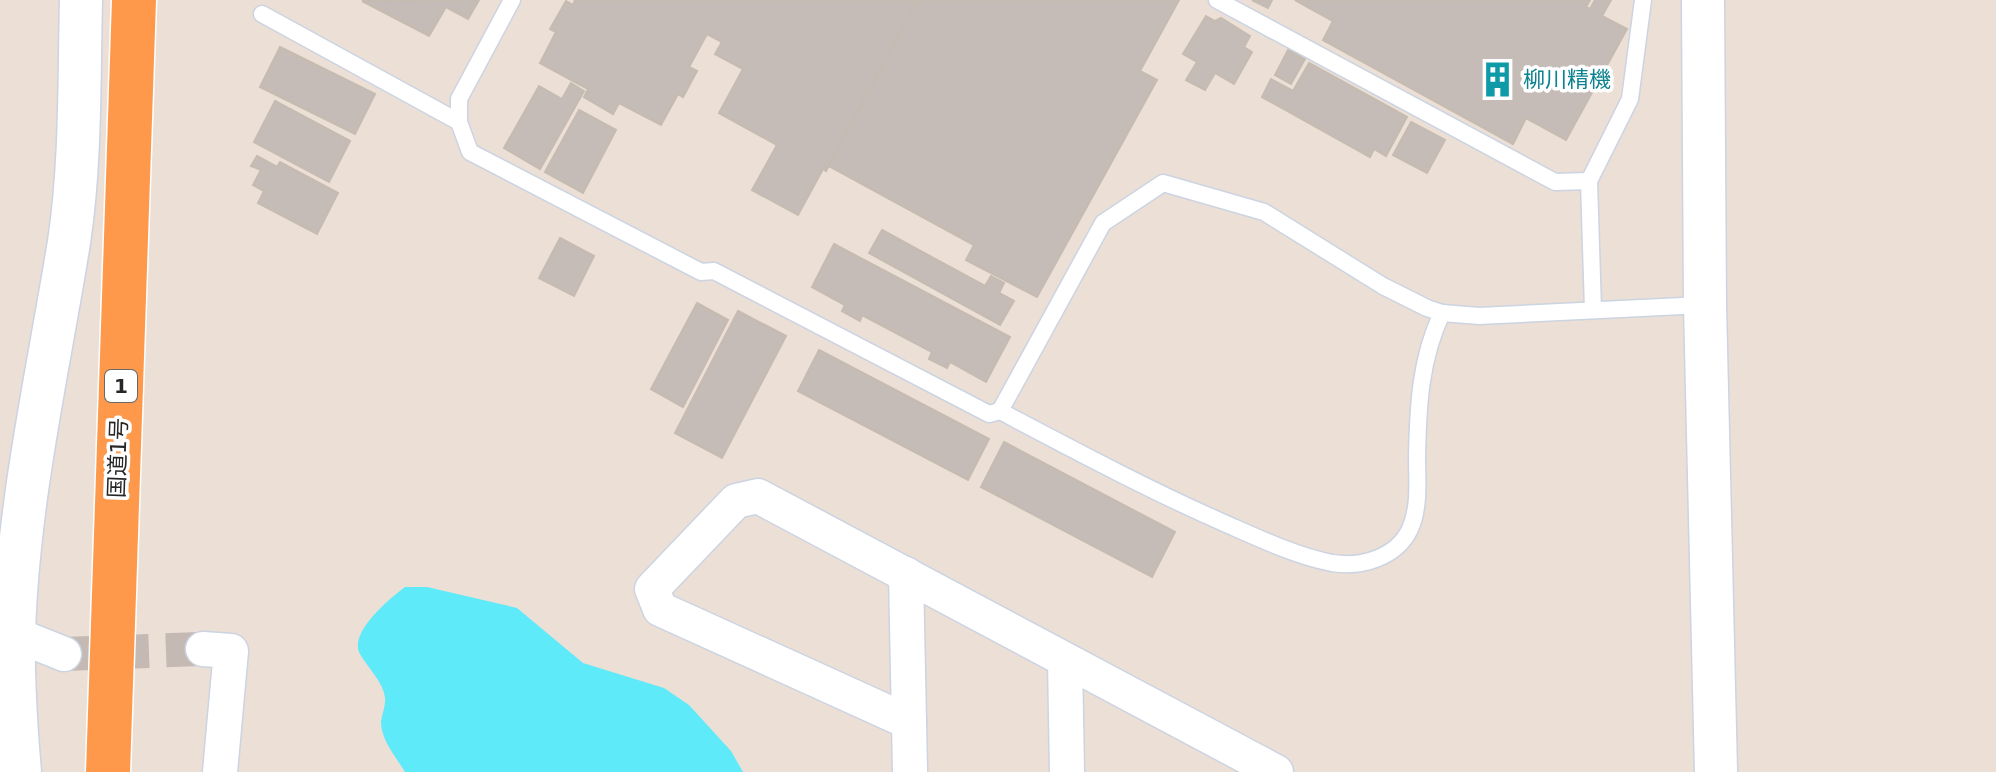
<svg xmlns="http://www.w3.org/2000/svg" width="1996" height="772" font-family="'DejaVu Sans','Noto Sans JP',sans-serif">
	<style>
		.water { fill: #5eeaf9 }
		.building { fill: #c6bcb7; stroke: #c6bbb0; stroke-width: 2 }
		.lines { fill: none; stroke-linecap: round; stroke-linejoin: round }
		.minor-tunnel { stroke: #c4bab3; stroke-width: 34; stroke-dasharray: 34 17; stroke-linecap: butt }
		.service-casing { stroke: #ccd4e2; stroke-width: 19 }
		.minor-casing { stroke: #ccd4e2; stroke-width: 37 }
		.tertiary-casing { stroke: #ccd4e2; stroke-width: 45 }
		.trunk-casing { stroke: #fff; stroke-width: 47 }
		.service { stroke: #fff; stroke-width: 16 }
		.minor { stroke: #fff; stroke-width: 34 }
		.tertiary { stroke: #fff; stroke-width: 42 }
		.trunk { stroke: #fe994c; stroke-width: 44 }
		.labels { text-anchor: middle; dominant-baseline: central; stroke-width: 7; stroke-linejoin: round; paint-order: stroke }
		.shield { fill: #fff; stroke: #686868; stroke-width: 2 }
		.shield-label { font-size: 20px; font-weight: bold; fill: #272727 }
		.culture-label { font-size: 22px; fill: #0d838f; stroke: #fff; text-anchor: start }
		.street-label { font-size: 22px; fill: #272727; stroke: #fff }
	</style>
	<rect width="100%" height="100%" fill="#ebdfd6"/>
	<path class="water" d="M405,587h22l90,21 66,55 81,25 25,17 42,46 12,21h-338c-9,-15 -24,-32 -24,-50 1,-8 5,-17 4,-25 -2,-15 -17,-29 -25,-43 -12,-21 30,-56 45,-67z"/>
	<g class="building">
		<polygon points="479,0 468,19 446,7 429,36 362,1"/>
		<polygon points="575,0 918,0 826,171 823,169 798,215 752,190 777,145 719,113 743,69 715,54 722,42 707,34 689,67 697,71 683,97 678,94 661,125 619,103 613,114 584,97 588,89 540,63 556,32 550,29 566,1 573,5"/>
		<polygon points="918,0 1179,0 1140,71 1157,80 1037,297 966,260 974,245 829,166"/>
		<polygon points="1252,0 1272,0 1268,8"/>
		<polygon points="1295,0 1590,0 1586,7 1590,9 1595,0 1611,0 1602,16 1627,29 1566,140 1526,118 1513,144 1323,40 1333,21"/>
		<polygon points="1206,16 1215,21 1221,18 1250,36 1244,47 1252,52 1234,84 1215,73 1205,90 1186,80 1197,62 1183,54"/>
		<polygon points="280,47 375,94 355,134 260,87"/>
		<polygon points="1288,50 1305,59 1291,84 1275,75"/>
		<polygon points="1309,63 1407,117 1386,156 1374,149 1370,157 1262,97 1271,79 1293,91"/>
		<polygon points="571,83 584,91 540,169 504,148 539,86 562,99"/>
		<polygon points="275,101 350,141 329,182 254,142"/>
		<polygon points="579,110 616,130 583,193 545,172"/>
		<polygon points="1411,122 1445,140 1427,173 1393,155"/>
		<polygon points="257,156 277,167 280,162 338,193 317,234 258,203 264,191 253,185 261,170 251,166"/>
		<polygon points="882,230 985,286 991,276 1004,283 999,293 1014,301 1000,325 869,253"/>
		<polygon points="560,238 594,256 574,296 539,278"/>
		<polygon points="834,244 1010,337 986,382 950,362 947,368 929,359 932,352 862,315 860,321 842,311 845,305 812,287"/>
		<polygon points="697,303 728,320 683,407 651,389"/>
		<polygon points="738,311 786,336 722,458 675,433"/>
		<polygon points="819,350 989,439 968,480 798,391"/>
		<polygon points="1004,442 1175,532 1152,577 981,487"/>
	</g>
	<g class="lines">
		<polyline class="minor-tunnel" points="64,654 203,649"/>
		<defs>
			<g id="service">
				<path d="M512,0l-53,99v23l11,30 231,120 13,-1 275,143 11,-3c74,39 147,78 224,112 34,15 72,33 108,40 30,5 65,-6 78,-34 10,-22 7,-50 7,-73 1,-49 3,-97 25,-143"/>
				<polyline points="1217,0 1555,182 1589,181"/>
				<polyline points="262,14 459,122"/>
				<polyline points="1593,310 1589,181 1630,99 1643,0"/>
				<polyline points="1000,411 1103,223 1163,183 1264,212 1383,286 1427,308 1442,313 1479,316 1703,305"/>
			</g>
			<g id="minor">
				<polyline points="906,574 910,772"/>
				<polyline points="0,620 14,634 64,654"/>
				<polyline points="203,649 231,651 220,772"/>
				<polyline points="1065,660 1067,772"/>
				<polyline points="909,722 660,609 652,589 736,501 758,496 1276,772"/>
			</g>
			<g id="tertiary">
				<polyline points="1703,0 1705,305 1716,772"/>
				<path d="M20,772c-4,-46 -7,-93 -6,-139 4,-132 34,-261 55,-391 12,-79 10,-162 12,-242"/>
			</g>
			<polyline id="trunk" points="108,772 134,0"/>
		</defs>
		<use href="#service" class="service-casing"/>
		<use href="#minor" class="minor-casing"/>
		<use href="#tertiary" class="tertiary-casing"/>
		<use href="#trunk" class="trunk-casing"/>
		<use href="#service" class="service"/>
		<use href="#minor" class="minor"/>
		<use href="#tertiary" class="tertiary"/>
		<use href="#trunk" class="trunk"/>
	</g>
	<defs>
		<symbol id="building-bare" viewBox="-9 -9 18 18"><path d="M-4-6H4V6H1V3H-1V6H-4ZM-2.5-4.3h1.7v1.8h-1.7ZM.8-4.3h1.7v1.8H.8ZM-2.5-1h1.7V.8h-1.7ZM.8-1h1.7V.8H.8Z" fill="#0f9aa8" stroke="#fff" stroke-width="2.5" paint-order="stroke"/></symbol>
	</defs>
	<g fill-rule="evenodd">
		<use href="#building-bare" x="1472" y="54" width="51" height="51"/>
	</g>
	<g class="labels">
		<rect class="shield" x="105" y="370" width="32" height="32" rx="6"/>
		<g class="shield-label">
			<text x="121" y="386">1</text>
		</g>
		<g class="culture-label">
			<text x="1523" y="79">柳川精機</text>
		</g>
		<g class="street-label">
			<text transform="translate(118 458) rotate(-88)">国道1号</text>
		</g>
	</g>
</svg>
